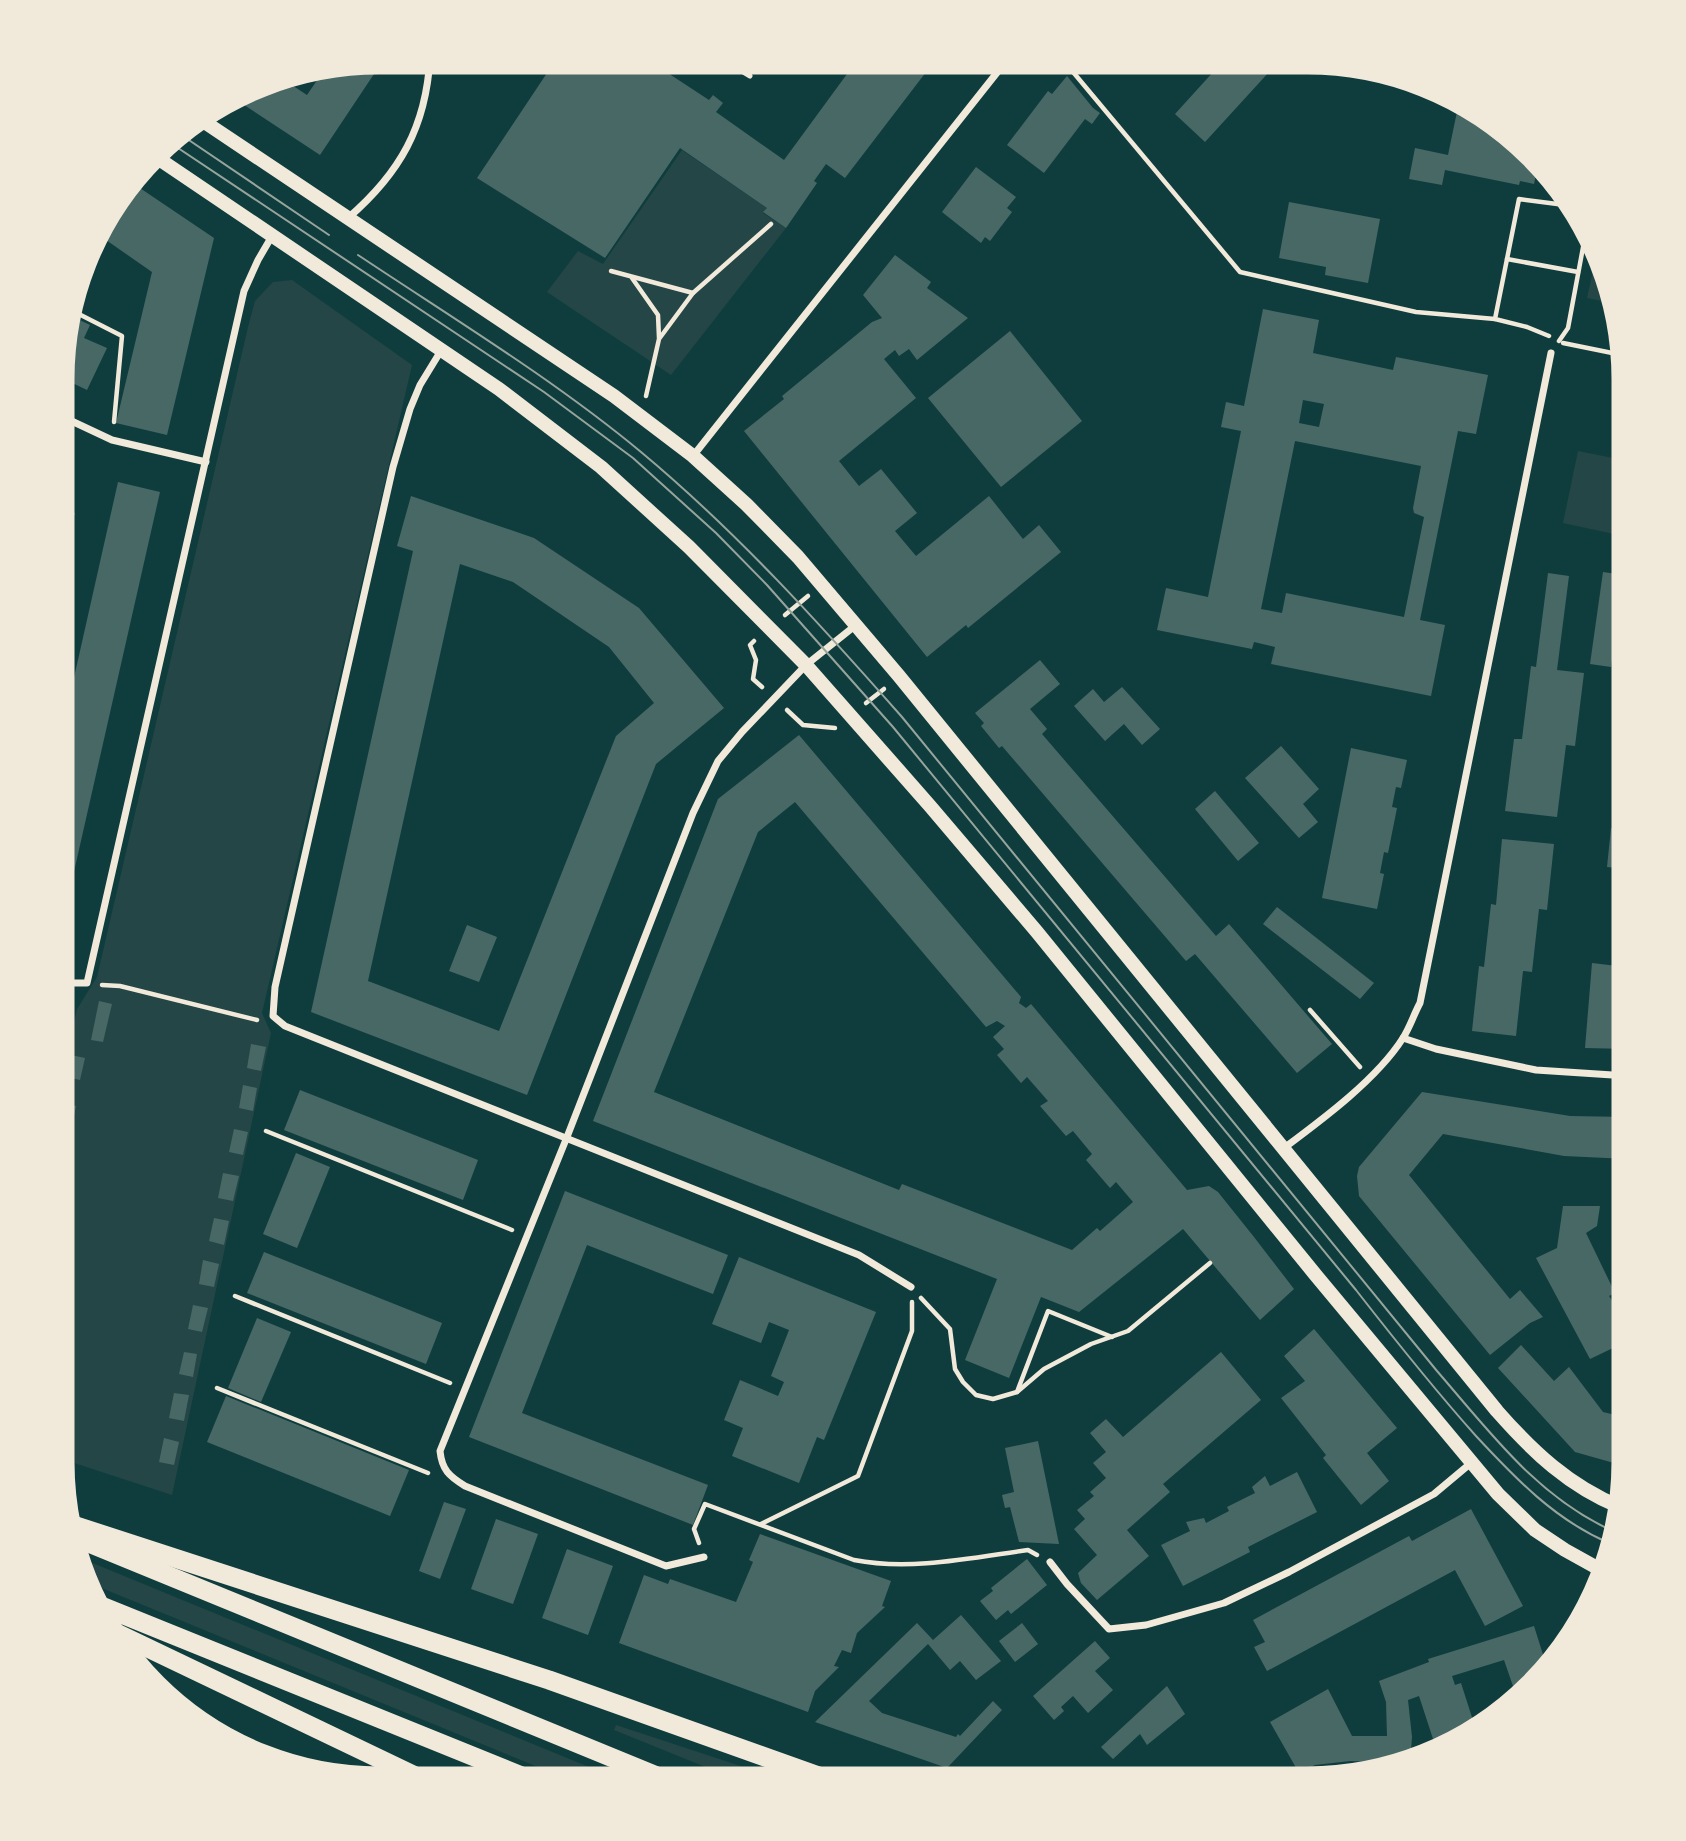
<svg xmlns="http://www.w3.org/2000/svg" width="1686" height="1841" font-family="'PT Sans Narrow',sans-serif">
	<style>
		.green { fill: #244646 }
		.building { fill: #486865; fill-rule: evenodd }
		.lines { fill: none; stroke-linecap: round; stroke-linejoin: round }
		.path { stroke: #f1e9da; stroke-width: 4.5 }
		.service { stroke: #f1e9da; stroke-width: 5 }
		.minor { stroke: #f1e9da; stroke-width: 7 }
		.secondary { stroke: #f1e9da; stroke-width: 14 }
		.trunk { stroke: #f1e9da; stroke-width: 19 }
		.tram { stroke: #97a49c; stroke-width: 2 }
		.rim { fill: none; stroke: #f1e9da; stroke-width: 9 }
	</style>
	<rect width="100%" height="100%" fill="#0f3d3e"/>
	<g class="green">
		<polygon points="682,150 767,208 763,213 786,228 671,375 547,292 578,251 603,264"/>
		<polygon points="1597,253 1600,254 1611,276 1625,345 1608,341 1616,304 1587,298"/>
		<polygon points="292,280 412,365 262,1013 271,1033 172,1495 59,1458 60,1083 77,1009 97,977 248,327 255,301 273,282"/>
		<polygon points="1578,451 1628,461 1628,537 1563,523"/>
		<polygon points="73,1555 628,1783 577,1783 82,1580"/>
		<polygon points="616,1725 792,1783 745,1783 614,1730"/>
	</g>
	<g class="building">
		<polygon points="544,58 645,58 709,100 713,95 723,103 716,112 784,160 858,59 936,59 845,178 826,164 814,181 817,183 786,228 763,212 767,208 680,148 605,258 477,178 553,64"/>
		<polygon points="1102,60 1126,60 1116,72"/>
		<polygon points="1224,60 1280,60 1205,142 1175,114"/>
		<polygon points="356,62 374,74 320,155 235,99 275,75 284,74 281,78 307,95 326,67"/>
		<polygon points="1067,76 1093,108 1100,113 1092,124 1085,119 1044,173 1007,145 1048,91 1052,94"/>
		<polygon points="1459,102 1485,112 1526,153 1524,159 1538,164 1534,184 1520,181 1519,185 1445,170 1442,185 1409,179 1415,148 1448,155"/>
		<polygon points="976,167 1016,197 1007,208 1012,212 990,241 985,237 981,243 942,212"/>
		<polygon points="131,182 214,238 167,435 116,423 152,272 96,233 101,218"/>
		<polygon points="1289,202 1380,219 1368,283 1325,275 1326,267 1279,258"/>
		<polygon points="895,255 931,282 927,288 968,318 917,360 909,349 899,356 895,350 884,359 916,398 839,461 859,486 881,469 917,513 895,531 916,556 989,496 1023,539 1039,525 1061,552 968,628 966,625 927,657 744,431 784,399 782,396 872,322 882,318 863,295"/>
		<path d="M1263,309l56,11 -6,33 80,17 3,-13 92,18 -12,59 -18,-3 -38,189 25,5 -14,71 -160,-32 4,-17 -21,-5 -2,7 -95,-19 9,-42 42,9 33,-166 -20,-4 5,-25 18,4zM1303,400l21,4 -5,23 -20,-4zM1295,441l126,25 -8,42 1,5 10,4 -20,100 -118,-24 -4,20 -21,-4z"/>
		<polygon points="67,314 90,325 84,338 107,348 87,390 64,379 64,321"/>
		<polygon points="1010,331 1082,421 1001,487 928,398"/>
		<polygon points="118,482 160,492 66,907 61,906 62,731"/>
		<path d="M411,496l123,42 105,70 85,100 -68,56 -129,331 -216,-83 102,-461 -16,-5zM460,564l53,18 96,65 45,56 -38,33 -117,295 -131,-50z"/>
		<polygon points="63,510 75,513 68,539 63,538"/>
		<polygon points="1603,572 1624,575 1611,667 1590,664"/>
		<polygon points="1548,573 1569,576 1557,670 1584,673 1575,746 1566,745 1557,817 1505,811 1514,739 1522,739 1531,666 1536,667"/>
		<polygon points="1040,660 1060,684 1030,709 1047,729 1042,734 1216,936 1229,924 1332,1044 1297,1073 1195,954 1186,961 1002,746 999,748 981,726 984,723 975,713"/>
		<polygon points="1122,687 1160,729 1142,745 1124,724 1105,741 1074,706 1093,689 1104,702"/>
		<polygon points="1623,727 1628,727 1628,780 1616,779"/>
		<path d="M799,735l222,262 -2,6 7,5 5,-4 156,186 22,-4 9,6 36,45 40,52 -34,31 -77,-91 -104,83 -38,-15 -32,81 -44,-18 32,-81 -404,-158 125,-322zM795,802l191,225 11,-6 8,5 -12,11 11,12 -7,6 24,28 6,-6 21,24 -8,5 26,30 7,-5 19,23 -6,6 24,28 6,-6 17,20 -33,29 -3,-3 -25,22 -170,-66 -3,6 -245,-98 104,-260z"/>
		<polygon points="1281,746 1319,789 1303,804 1318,822 1299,838 1245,778"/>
		<polygon points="1351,748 1407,760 1401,788 1396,787 1392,807 1397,808 1388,853 1384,852 1380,873 1384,874 1377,909 1322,898"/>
		<polygon points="1215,791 1259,843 1238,861 1195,809"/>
		<polygon points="1611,828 1628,830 1628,869 1607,867"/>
		<polygon points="1502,839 1554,844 1547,910 1539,909 1532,972 1523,971 1516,1036 1472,1031 1479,966 1484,967 1491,904 1496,905"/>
		<polygon points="1277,907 1374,983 1360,999 1263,924"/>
		<polygon points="467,925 497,937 479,982 449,971"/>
		<polygon points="1592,963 1626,967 1628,1049 1585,1048"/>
		<polygon points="99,1001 112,1004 103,1042 91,1040"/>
		<polygon points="61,1021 71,1023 61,1068 60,1067"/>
		<polygon points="251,1044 266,1047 261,1071 247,1068"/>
		<polygon points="71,1055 85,1058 80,1080 66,1077"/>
		<polygon points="243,1085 257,1088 253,1111 239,1108"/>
		<polygon points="300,1090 478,1160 463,1200 284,1130"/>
		<polygon points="1422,1092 1570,1116 1628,1117 1628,1159 1564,1156 1443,1134 1409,1175 1510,1299 1520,1290 1543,1317 1530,1323 1490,1355 1359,1196 1357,1176 1359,1167"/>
		<polygon points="61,1103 76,1106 71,1130 60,1127"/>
		<polygon points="234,1129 248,1132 243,1155 229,1152"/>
		<polygon points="296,1153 330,1167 297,1248 263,1234"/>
		<polygon points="223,1173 239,1176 233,1201 218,1198"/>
		<polygon points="565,1191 728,1255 713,1294 587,1245 522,1413 708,1485 693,1525 469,1437"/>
		<polygon points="1563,1206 1600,1206 1597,1226 1586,1233 1615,1293 1609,1296 1628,1324 1628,1362 1622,1361 1613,1348 1590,1359 1536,1258 1557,1248"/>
		<polygon points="214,1218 229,1221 224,1245 209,1241"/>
		<polygon points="264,1252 442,1323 426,1364 247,1293"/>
		<polygon points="739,1257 876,1312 824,1440 817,1437 799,1483 732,1456 743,1428 724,1420 740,1380 778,1396 784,1382 771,1376 789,1330 769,1322 761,1343 712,1324"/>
		<polygon points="203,1260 219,1264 214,1287 199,1284"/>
		<polygon points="193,1305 208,1308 202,1332 188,1329"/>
		<polygon points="257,1318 291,1332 261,1402 228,1388"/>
		<polygon points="1314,1329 1397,1428 1367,1453 1389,1481 1361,1505 1323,1458 1326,1455 1281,1398 1305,1381 1284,1356"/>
		<polygon points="1521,1345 1554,1381 1569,1367 1603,1412 1628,1418 1628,1467 1575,1452 1498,1368"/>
		<polygon points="184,1352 197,1354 193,1377 179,1374"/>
		<polygon points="1221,1352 1261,1400 1163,1484 1170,1492 1127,1530 1149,1556 1097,1600 1081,1583 1078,1573 1097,1555 1074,1529 1085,1519 1077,1510 1094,1496 1090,1492 1106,1478 1093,1463 1106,1452 1090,1433 1106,1419 1123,1437"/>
		<polygon points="174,1393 189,1395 184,1421 169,1418"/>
		<polygon points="226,1396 409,1470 390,1516 207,1442"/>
		<polygon points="164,1438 179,1442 174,1465 159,1462"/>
		<polygon points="1038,1441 1059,1544 1019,1542 1010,1507 1005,1508 1002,1495 1014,1492 1005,1448"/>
		<polygon points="1297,1472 1317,1512 1248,1547 1250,1552 1183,1586 1161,1545 1190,1531 1186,1522 1204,1518 1206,1523 1229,1511 1227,1507 1255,1493 1252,1487 1265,1476 1270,1486"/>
		<polygon points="444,1502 466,1509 440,1579 419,1571"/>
		<polygon points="1471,1509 1523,1606 1485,1626 1455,1570 1267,1671 1254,1647 1265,1642 1253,1620 1409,1536 1412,1541"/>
		<polygon points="496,1519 538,1534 513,1604 471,1589"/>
		<polygon points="760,1534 891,1581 882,1606 885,1607 857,1633 851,1653 842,1650 834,1666 839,1667 815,1691 808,1712 619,1643 644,1575 668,1584 670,1579 736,1602 753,1562 749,1560"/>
		<polygon points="567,1549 613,1566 588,1635 542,1618"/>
		<polygon points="1027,1559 1047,1585 1011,1614 1008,1610 996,1620 980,1601 993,1591 991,1588"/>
		<polygon points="961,1615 1001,1661 976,1680 960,1661 950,1670 928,1644 869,1701 882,1713 956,1737 958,1734 960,1736 993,1701 1002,1710 947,1768 815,1722 917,1623 933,1640"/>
		<polygon points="1022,1623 1038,1644 1015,1662 999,1641"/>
		<polygon points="1534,1626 1546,1664 1526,1685 1514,1689 1504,1660 1452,1676 1455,1685 1461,1683 1477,1733 1426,1759 1435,1745 1419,1696 1408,1700 1412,1737 1410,1763 1350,1761 1315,1765 1299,1773 1270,1722 1328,1689 1352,1736 1387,1736 1386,1702 1379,1681 1429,1662 1428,1659"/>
		<polygon points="1095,1641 1110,1658 1095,1671 1113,1690 1088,1713 1073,1696 1061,1707 1064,1711 1054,1720 1033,1696"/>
		<polygon points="1167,1686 1185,1714 1147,1745 1140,1734 1113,1759 1101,1747"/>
	</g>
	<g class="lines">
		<g class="path">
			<polyline points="1063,60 1240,272 1416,312 1495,319"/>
			<polyline points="1567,194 1565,205 1577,207"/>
			<polyline points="1507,259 1578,272"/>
			<polyline points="611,271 693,293"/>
			<polyline points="632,278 658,315 659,338"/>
			<polyline points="67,308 122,336 114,422"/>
			<polyline points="1549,336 1527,327 1495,319 1519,199 1565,205"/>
			<polyline points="1559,341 1568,328 1587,226"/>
			<polyline points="1563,343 1627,356"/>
			<polyline points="646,396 659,339 693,293 771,224"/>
			<polyline points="785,615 808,596"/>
			<polyline points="754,641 750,645 756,660 753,679 762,687"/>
			<polyline points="866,703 884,689"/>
			<polyline points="787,710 803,725 835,728"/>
			<polyline points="102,985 120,986 257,1020"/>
			<polyline points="1310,1010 1360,1067"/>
			<polyline points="266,1131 512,1230"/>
			<polyline points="235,1296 450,1383"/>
			<polyline points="921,1298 950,1329 955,1369 963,1382 976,1395 993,1399 1017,1392 1044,1369 1091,1344 1128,1331 1210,1263"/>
			<polyline points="217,1388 428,1473"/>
			<polyline points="1017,1392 1048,1311 1112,1337"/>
			<polyline points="761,1524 858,1476 912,1331 912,1302"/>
			<path d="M699,1543l-5,-14 11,-25 149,56c56,11 117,-2 174,-10l9,5"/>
		</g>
		<polyline class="service" points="722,59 750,76"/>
		<g class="minor">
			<path d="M348,218c52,-45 78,-91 82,-160"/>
			<polyline points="442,349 420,385 410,409 393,467 275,987 273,1016 285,1026 859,1255 911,1287"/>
			<polyline points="63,417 112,440 206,462"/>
			<polyline points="693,456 1007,60"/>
			<polyline points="61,983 87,983 244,291 258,260 272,236"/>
			<polyline points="1403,1038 1436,1049 1536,1070 1628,1076"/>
			<path d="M1284,1148c39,-29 93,-69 119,-110 7,-11 11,-24 17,-35l131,-650"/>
			<path d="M704,1557l-38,9 -201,-80c-16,-10 -23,-16 -25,-35l127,-314 126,-324 25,-52 24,-29 64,-67 50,-40"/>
			<polyline points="1050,1562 1067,1584 1109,1629 1146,1625 1224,1603 1289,1572 1434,1494 1471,1463"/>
		</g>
		<g class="secondary">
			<path d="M200,119l414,277 79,60 54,49 51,52 101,119 598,735c36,41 72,75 123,96"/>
			<polyline points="153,155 499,389 601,467 689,547 806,665 930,806 1037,932 1314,1273 1498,1494 1535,1530 1565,1550 1601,1570"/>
		</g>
		<g class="trunk">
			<polyline points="67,1523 549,1680 838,1783"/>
			<polyline points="79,1539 674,1783"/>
			<polyline points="94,1603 539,1783"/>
			<polyline points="106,1628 430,1783"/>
		</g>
		<g class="tram">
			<polyline points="177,132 329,235"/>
			<path d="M166,140l378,252 89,66 83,75 51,52 126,142 463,563c39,50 78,99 120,146 39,42 79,84 133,107"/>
			<path d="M358,255c96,64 195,124 283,197 96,80 179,172 261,265l535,654c52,60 101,127 176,160"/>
		</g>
	</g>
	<path d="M0 0H1686V1841H0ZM379 70H1307A309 309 0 0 1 1616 379V1462A309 309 0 0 1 1307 1771H379A309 309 0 0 1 70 1462V379A309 309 0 0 1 379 70Z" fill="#f1e9da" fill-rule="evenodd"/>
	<path class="rim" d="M379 70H1307A309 309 0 0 1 1616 379V1462A309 309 0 0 1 1307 1771H379A309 309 0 0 1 70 1462V379A309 309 0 0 1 379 70Z"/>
</svg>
